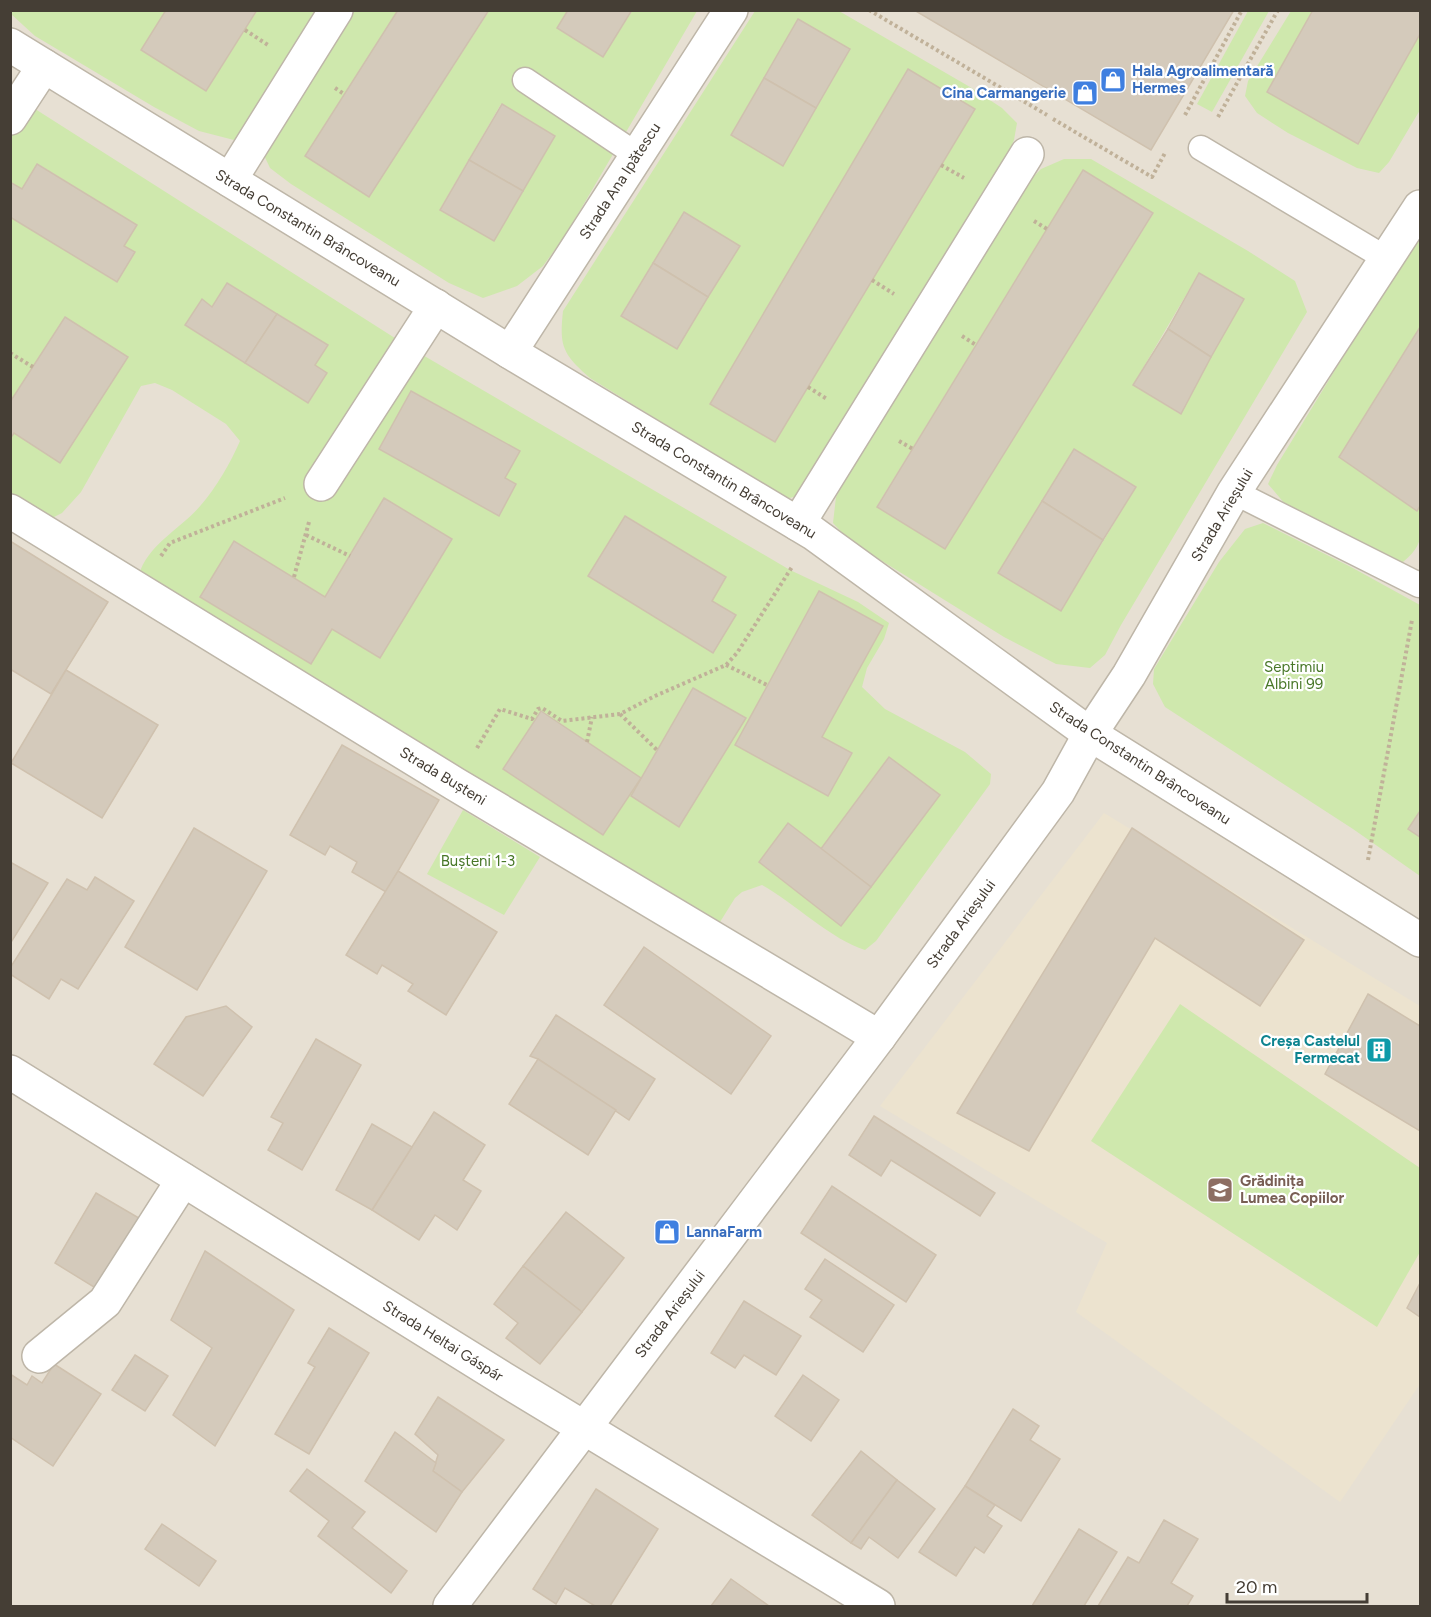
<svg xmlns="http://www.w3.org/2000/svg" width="1431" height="1617" font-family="Figtree,sans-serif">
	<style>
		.residential { fill: #e7e0d3 }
		.education { fill: #ece3cf }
		.green { fill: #cfe8ad; fill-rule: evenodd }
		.building { fill: #d4cabb; stroke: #cfc1ae; stroke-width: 1.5 }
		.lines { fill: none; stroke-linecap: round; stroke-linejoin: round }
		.lane-casing { stroke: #beb6a8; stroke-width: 27 }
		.street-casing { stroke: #beb6a8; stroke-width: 36 }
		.path { stroke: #c0b199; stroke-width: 4; stroke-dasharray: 3 3; stroke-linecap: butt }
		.lane { stroke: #fff; stroke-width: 24 }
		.street { stroke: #fff; stroke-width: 33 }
		.labels { text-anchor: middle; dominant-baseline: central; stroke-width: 4.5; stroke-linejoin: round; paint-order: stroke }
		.shop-label { font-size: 15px; font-weight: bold; fill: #366cbe; stroke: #fff; text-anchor: start }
		.street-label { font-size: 15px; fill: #453e35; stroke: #fff }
		.park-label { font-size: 15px; fill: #487728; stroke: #fff }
		.culture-label { font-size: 15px; font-weight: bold; fill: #0d838f; stroke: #fff; text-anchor: end }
		.education-label { font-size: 15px; font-weight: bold; fill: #785e54; stroke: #fff; text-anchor: start }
	</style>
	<rect width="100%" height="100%" fill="#f3eee5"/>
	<rect class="residential" x="11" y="11" width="1409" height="1595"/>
	<polygon class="education" points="1104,813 1420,1006 1420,1384 1340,1502 1076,1312 1107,1243 880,1106"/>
	<g class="green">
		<polygon points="11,10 166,11 141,50 206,91 257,11 320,11 244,130 234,140 199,131 154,107 35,36 11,14"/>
		<path d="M344,11h54l-93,145 64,41 120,-186h79l-11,17 46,29 29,-46h65l-132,225 -22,30 -26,20 -34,12 -34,-15 -158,-99 -21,-16 -8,-17zM501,104l54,32 -61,105 -54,-32z"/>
		<path d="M755,11h84l131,76 32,21 15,15 -3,17 -13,31 -204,325 -11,3 -196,-121c-27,-24 -31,-31 -27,-67zM798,19l52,31 -67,115 -52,-30zM908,69l67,40 -200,333 -64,-38zM684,212l55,34 -62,103 -56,-34z"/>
		<polygon points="1248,11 1269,11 1212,112 1197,104"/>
		<polygon points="1291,11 1313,11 1267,92 1358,144 1420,34 1420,110 1389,162 1379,173 1357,168 1288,133 1257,113 1245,96 1248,81"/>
		<path d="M10,93l399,254 381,223 68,32 31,21 -5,16 -17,29 -5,19 23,22 80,43 26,22 -1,10 -114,157 -11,9c-33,-10 -71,-47 -103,-65l-20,7 -7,6 -20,32 -576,-355c8,-30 43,-47 62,-70 15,-17 30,-43 39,-64l-14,-17 -54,-34 -17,-7 -14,3 -60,106 -19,21 -18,9 -33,-21v-62l3,-6 46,29 -49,-60v-185l105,65 19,-30 -11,-6 13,-21 -99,-61 -16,25 -11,-7zM227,283l101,62 -13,20 12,8 -18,29 -123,-76 16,-26 10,7zM412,391l108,60 -15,27 11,7 -17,31 -120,-67zM626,516l100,61 -14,24 24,15 -148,-40zM234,541l91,56 25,-41 -18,73 -21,35 -111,-67zM819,591l64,35 -61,111 29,16 -23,43 -93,-51zM693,688l53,30 -67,109 -48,-31zM541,712l99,66 -37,57 -100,-66zM889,758l51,37 -99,131 -82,-64 29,-38 32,26z"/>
		<path d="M1064,159h27l157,92 47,30 12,31 -186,313 -16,30 -15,13 -34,-4 -52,-27 -122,-76 -35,-23 -14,-15 3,-26 19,-35 168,-275 18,-18zM1083,170l70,44 -208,335 -68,-43zM1199,273l44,26 -63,115 -47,-29zM1075,449l61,38 -75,124z"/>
		<path d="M1420,231v96l-81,130 78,54 3,-5c0,29 6,37 -18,57l-92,-43 -25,-16 -17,-20 9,-19z"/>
		<polygon points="1263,523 1351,567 1420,605 1420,811 1409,829 1420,837 1420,876 1353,829 1165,707 1153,684 1154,669 1219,562 1245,529"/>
		<polygon points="463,810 540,857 504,915 427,874"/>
		<polygon points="1180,1004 1420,1168 1420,1252 1377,1327 1091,1141"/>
	</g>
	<g class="building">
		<polygon points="166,10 257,10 206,91 141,50"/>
		<polygon points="398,10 489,10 369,197 305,156"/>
		<polygon points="568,10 632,10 603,57 557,28"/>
		<polygon points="914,10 1234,10 1151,150"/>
		<polygon points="1313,10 1420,10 1420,34 1358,144 1267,92"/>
		<polygon points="798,19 850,49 816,108 764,78"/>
		<polygon points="908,69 975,109 775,442 710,404"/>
		<polygon points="764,78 816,108 783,166 731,135"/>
		<polygon points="502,104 555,136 523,191 469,160"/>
		<polygon points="469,160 523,191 494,241 440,210"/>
		<polygon points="37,164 137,225 124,246 135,252 117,282 10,217 10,182 22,189"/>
		<polygon points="1083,170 1153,213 945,549 877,507"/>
		<polygon points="684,212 740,246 708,297 653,263"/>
		<polygon points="653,263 708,297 677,349 621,316"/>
		<polygon points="1199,273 1244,299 1211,357 1168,329"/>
		<polygon points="227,283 277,314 245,363 185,325 202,299 212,307"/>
		<polygon points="277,314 328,345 315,365 327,373 308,403 245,363"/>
		<polygon points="65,317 128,357 60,463 14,433 10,439 10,402"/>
		<polygon points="1420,327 1420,506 1417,511 1339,457"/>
		<polygon points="1168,329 1211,357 1181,414 1133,385"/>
		<polygon points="411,391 520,451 505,478 516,484 499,516 379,449"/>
		<polygon points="1074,449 1136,487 1103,540 1042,501"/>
		<polygon points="384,498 452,539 380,658 332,629 311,664 200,597 234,541 325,597"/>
		<polygon points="1042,501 1103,540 1061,611 998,573"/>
		<polygon points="625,516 726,577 712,601 736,615 713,653 588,576"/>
		<polygon points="10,541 108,602 51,694 10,669"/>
		<polygon points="819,591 883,626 822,737 852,753 828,796 735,745"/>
		<polygon points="66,670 158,725 102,818 11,763"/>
		<polygon points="693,688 746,718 679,827 631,796"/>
		<polygon points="541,711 641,778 603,835 503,769"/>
		<polygon points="342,745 439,800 386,892 352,872 357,862 330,846 325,855 290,835"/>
		<polygon points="889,757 940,795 871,887 820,850"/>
		<polygon points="1420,811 1420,837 1408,829"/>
		<polygon points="788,823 871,887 841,926 759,862"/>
		<polygon points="194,828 267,871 197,990 125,947"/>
		<polygon points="1132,828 1304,940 1260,1006 1155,938 1029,1151 957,1113"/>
		<polygon points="10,862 48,883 10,944"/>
		<polygon points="398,871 497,932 446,1015 408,991 413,984 382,965 377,974 346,955"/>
		<polygon points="95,877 134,901 78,989 61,979 49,999 10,974 10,968 67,879 87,890"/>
		<polygon points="644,947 771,1036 731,1094 604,1005"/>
		<polygon points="1368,994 1420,1026 1420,1131 1325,1074"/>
		<polygon points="226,1006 252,1027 203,1096 154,1064 186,1017"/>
		<polygon points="556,1015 655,1079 629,1120 538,1059 530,1056"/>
		<polygon points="316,1039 361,1065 302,1170 268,1150 283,1123 271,1117"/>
		<polygon points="538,1059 616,1110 588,1155 509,1104"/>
		<polygon points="434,1112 485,1145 463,1180 481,1191 457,1230 435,1215 419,1240 372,1210"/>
		<polygon points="874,1116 995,1193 980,1216 891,1160 881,1176 849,1155"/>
		<polygon points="372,1124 412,1147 372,1210 336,1190"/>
		<polygon points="832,1186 936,1255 906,1302 801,1233"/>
		<polygon points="96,1193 144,1221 102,1292 55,1263"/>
		<polygon points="566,1212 624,1258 582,1312 523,1266"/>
		<polygon points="205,1251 294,1310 215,1446 173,1415 212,1348 171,1320"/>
		<polygon points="825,1259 894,1305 863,1352 810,1317 822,1300 805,1289"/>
		<polygon points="523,1266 582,1312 540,1364 506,1338 518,1323 494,1304"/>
		<polygon points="1420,1283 1420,1317 1407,1308"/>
		<polygon points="744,1301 801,1336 776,1375 744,1355 735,1368 711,1353"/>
		<polygon points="329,1328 369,1353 309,1454 275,1434 315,1367 308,1363"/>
		<polygon points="135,1355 168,1376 145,1411 112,1390"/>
		<polygon points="54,1364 101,1394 53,1466 10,1437 10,1374 27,1385 32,1376 42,1383"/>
		<polygon points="803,1375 839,1400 811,1441 775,1416"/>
		<polygon points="438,1397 504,1440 462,1492 433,1471 438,1455 415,1434"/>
		<polygon points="1013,1409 1039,1426 1030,1440 1060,1459 1021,1521 965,1486"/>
		<polygon points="395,1432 436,1463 433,1471 462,1492 436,1532 365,1481"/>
		<polygon points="861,1451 897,1480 851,1543 812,1515"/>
		<polygon points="307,1469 365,1512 352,1528 407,1571 391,1593 318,1536 329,1521 290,1491"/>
		<polygon points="897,1480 935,1509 898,1558 869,1537 861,1549 851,1543"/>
		<polygon points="965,1486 995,1505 987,1516 1002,1526 984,1553 975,1547 956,1576 919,1552"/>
		<polygon points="596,1489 658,1529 610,1606 595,1606 565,1588 556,1604 533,1589"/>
		<polygon points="1164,1520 1198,1539 1171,1583 1193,1596 1187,1606 1098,1606 1128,1557 1139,1563"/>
		<polygon points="162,1524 216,1561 199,1586 145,1549"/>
		<polygon points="1079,1529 1117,1552 1084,1606 1032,1606"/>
		<polygon points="731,1579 769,1606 711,1606"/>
	</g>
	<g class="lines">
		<defs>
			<g id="lane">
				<polyline points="525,80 637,155"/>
				<polyline points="1201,148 1387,259"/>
				<polyline points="1234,492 1419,585 1420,583"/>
			</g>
			<g id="street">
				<polyline points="10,45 510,352 813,533 1090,734 1420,940"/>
				<polyline points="10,118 44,66"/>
				<polyline points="230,180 336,10"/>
				<polyline points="510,352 731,10"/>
				<polyline points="321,484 436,306"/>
				<polyline points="10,511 455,784 879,1037"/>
				<polyline points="798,524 1027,154"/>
				<polyline points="10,1072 502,1378 878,1606"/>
				<polyline points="39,1356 105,1302 183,1180"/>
				<polyline points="450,1606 879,1037 1058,792 1090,734 1129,675 1234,492 1420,207"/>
			</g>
		</defs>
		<use href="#lane" class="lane-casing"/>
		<use href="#street" class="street-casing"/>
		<g class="path">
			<polyline points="869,10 1047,115"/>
			<polyline points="245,30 268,45"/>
			<polyline points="335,88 344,94"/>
			<polyline points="1185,115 1242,10"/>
			<polyline points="1218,117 1278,10"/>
			<polyline points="1053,119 1152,177 1165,153"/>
			<polyline points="941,165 964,178"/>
			<polyline points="1034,221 1047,229"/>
			<polyline points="872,280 894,294"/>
			<polyline points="962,336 976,345"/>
			<polyline points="10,353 33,367"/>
			<polyline points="808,387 827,399"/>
			<polyline points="899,441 913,449"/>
			<polyline points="306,535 350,556"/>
			<polyline points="161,556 170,543 285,498"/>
			<polyline points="294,577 309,522"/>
			<polyline points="726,665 767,685"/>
			<polyline points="620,714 657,750"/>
			<polyline points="587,742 592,717"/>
			<polyline points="477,748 500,709 532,719 538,709 542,708 562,721 620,714 655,696 726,665 737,653 792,567"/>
			<polyline points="1368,860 1412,620"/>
		</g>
		<use href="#lane" class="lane"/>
		<use href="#street" class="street"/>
	</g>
	<defs>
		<symbol id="shop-square" viewBox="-11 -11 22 22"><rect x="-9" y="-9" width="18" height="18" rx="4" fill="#3f7fe0" stroke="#fff"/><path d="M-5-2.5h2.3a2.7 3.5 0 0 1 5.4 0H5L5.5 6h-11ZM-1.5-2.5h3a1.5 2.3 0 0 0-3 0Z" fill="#fff"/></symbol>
		<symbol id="building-square" viewBox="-11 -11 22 22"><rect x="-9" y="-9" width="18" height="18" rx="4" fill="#0f9aa8" stroke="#fff"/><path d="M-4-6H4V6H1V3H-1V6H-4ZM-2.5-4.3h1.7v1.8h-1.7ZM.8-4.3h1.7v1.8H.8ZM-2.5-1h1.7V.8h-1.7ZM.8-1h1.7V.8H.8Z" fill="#fff"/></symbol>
		<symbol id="school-square" viewBox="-11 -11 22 22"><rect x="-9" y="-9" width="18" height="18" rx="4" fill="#8d6e63" stroke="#fff"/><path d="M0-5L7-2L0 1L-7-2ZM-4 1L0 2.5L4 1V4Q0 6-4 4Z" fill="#fff"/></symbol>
	</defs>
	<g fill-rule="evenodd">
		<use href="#shop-square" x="1098" y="65" width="30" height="30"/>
		<use href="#shop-square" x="1070" y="78" width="30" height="30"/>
		<use href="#building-square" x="1364" y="1035" width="30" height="30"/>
		<use href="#school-square" x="1205" y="1175" width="30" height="30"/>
		<use href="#shop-square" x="652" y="1217" width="30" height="30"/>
	</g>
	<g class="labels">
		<g class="shop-label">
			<text x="1132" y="71">Hala Agroalimentară<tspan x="1132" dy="17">Hermes</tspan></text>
			<text x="1066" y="93" text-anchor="end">Cina Carmangerie</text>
			<text x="686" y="1232">LannaFarm</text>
		</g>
		<g class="street-label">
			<text transform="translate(620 181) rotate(-57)">Strada Ana Ipătescu</text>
			<text transform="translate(308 228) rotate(31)">Strada Constantin Brâncoveanu</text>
			<text transform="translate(724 480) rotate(31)">Strada Constantin Brâncoveanu</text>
			<text transform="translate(1222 515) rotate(-59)">Strada Arieșului</text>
			<text transform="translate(1140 763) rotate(33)">Strada Constantin Brâncoveanu</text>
			<text transform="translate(443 776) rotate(31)">Strada Bușteni</text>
			<text transform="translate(961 924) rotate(-54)">Strada Arieșului</text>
			<text transform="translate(670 1314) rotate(-53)">Strada Arieșului</text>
			<text transform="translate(443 1341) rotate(32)">Strada Heltai Gáspár</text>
		</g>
		<g class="park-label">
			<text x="1294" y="667">Septimiu<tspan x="1294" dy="17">Albini 99</tspan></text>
			<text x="478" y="861">Bușteni 1-3</text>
		</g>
		<g class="culture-label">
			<text x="1360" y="1041">Creșa Castelul<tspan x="1360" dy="17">Fermecat</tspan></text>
		</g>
		<g class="education-label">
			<text x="1240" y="1181">Grădinița<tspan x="1240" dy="17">Lumea Copiilor</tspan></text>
		</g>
	</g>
	<rect width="1431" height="1617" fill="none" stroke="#453e35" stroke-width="24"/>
	<path d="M1227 1593v9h140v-9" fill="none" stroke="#453e35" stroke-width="3"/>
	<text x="1236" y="1593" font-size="18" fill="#453e35" stroke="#ffffff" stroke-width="4.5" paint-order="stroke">20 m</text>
</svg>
